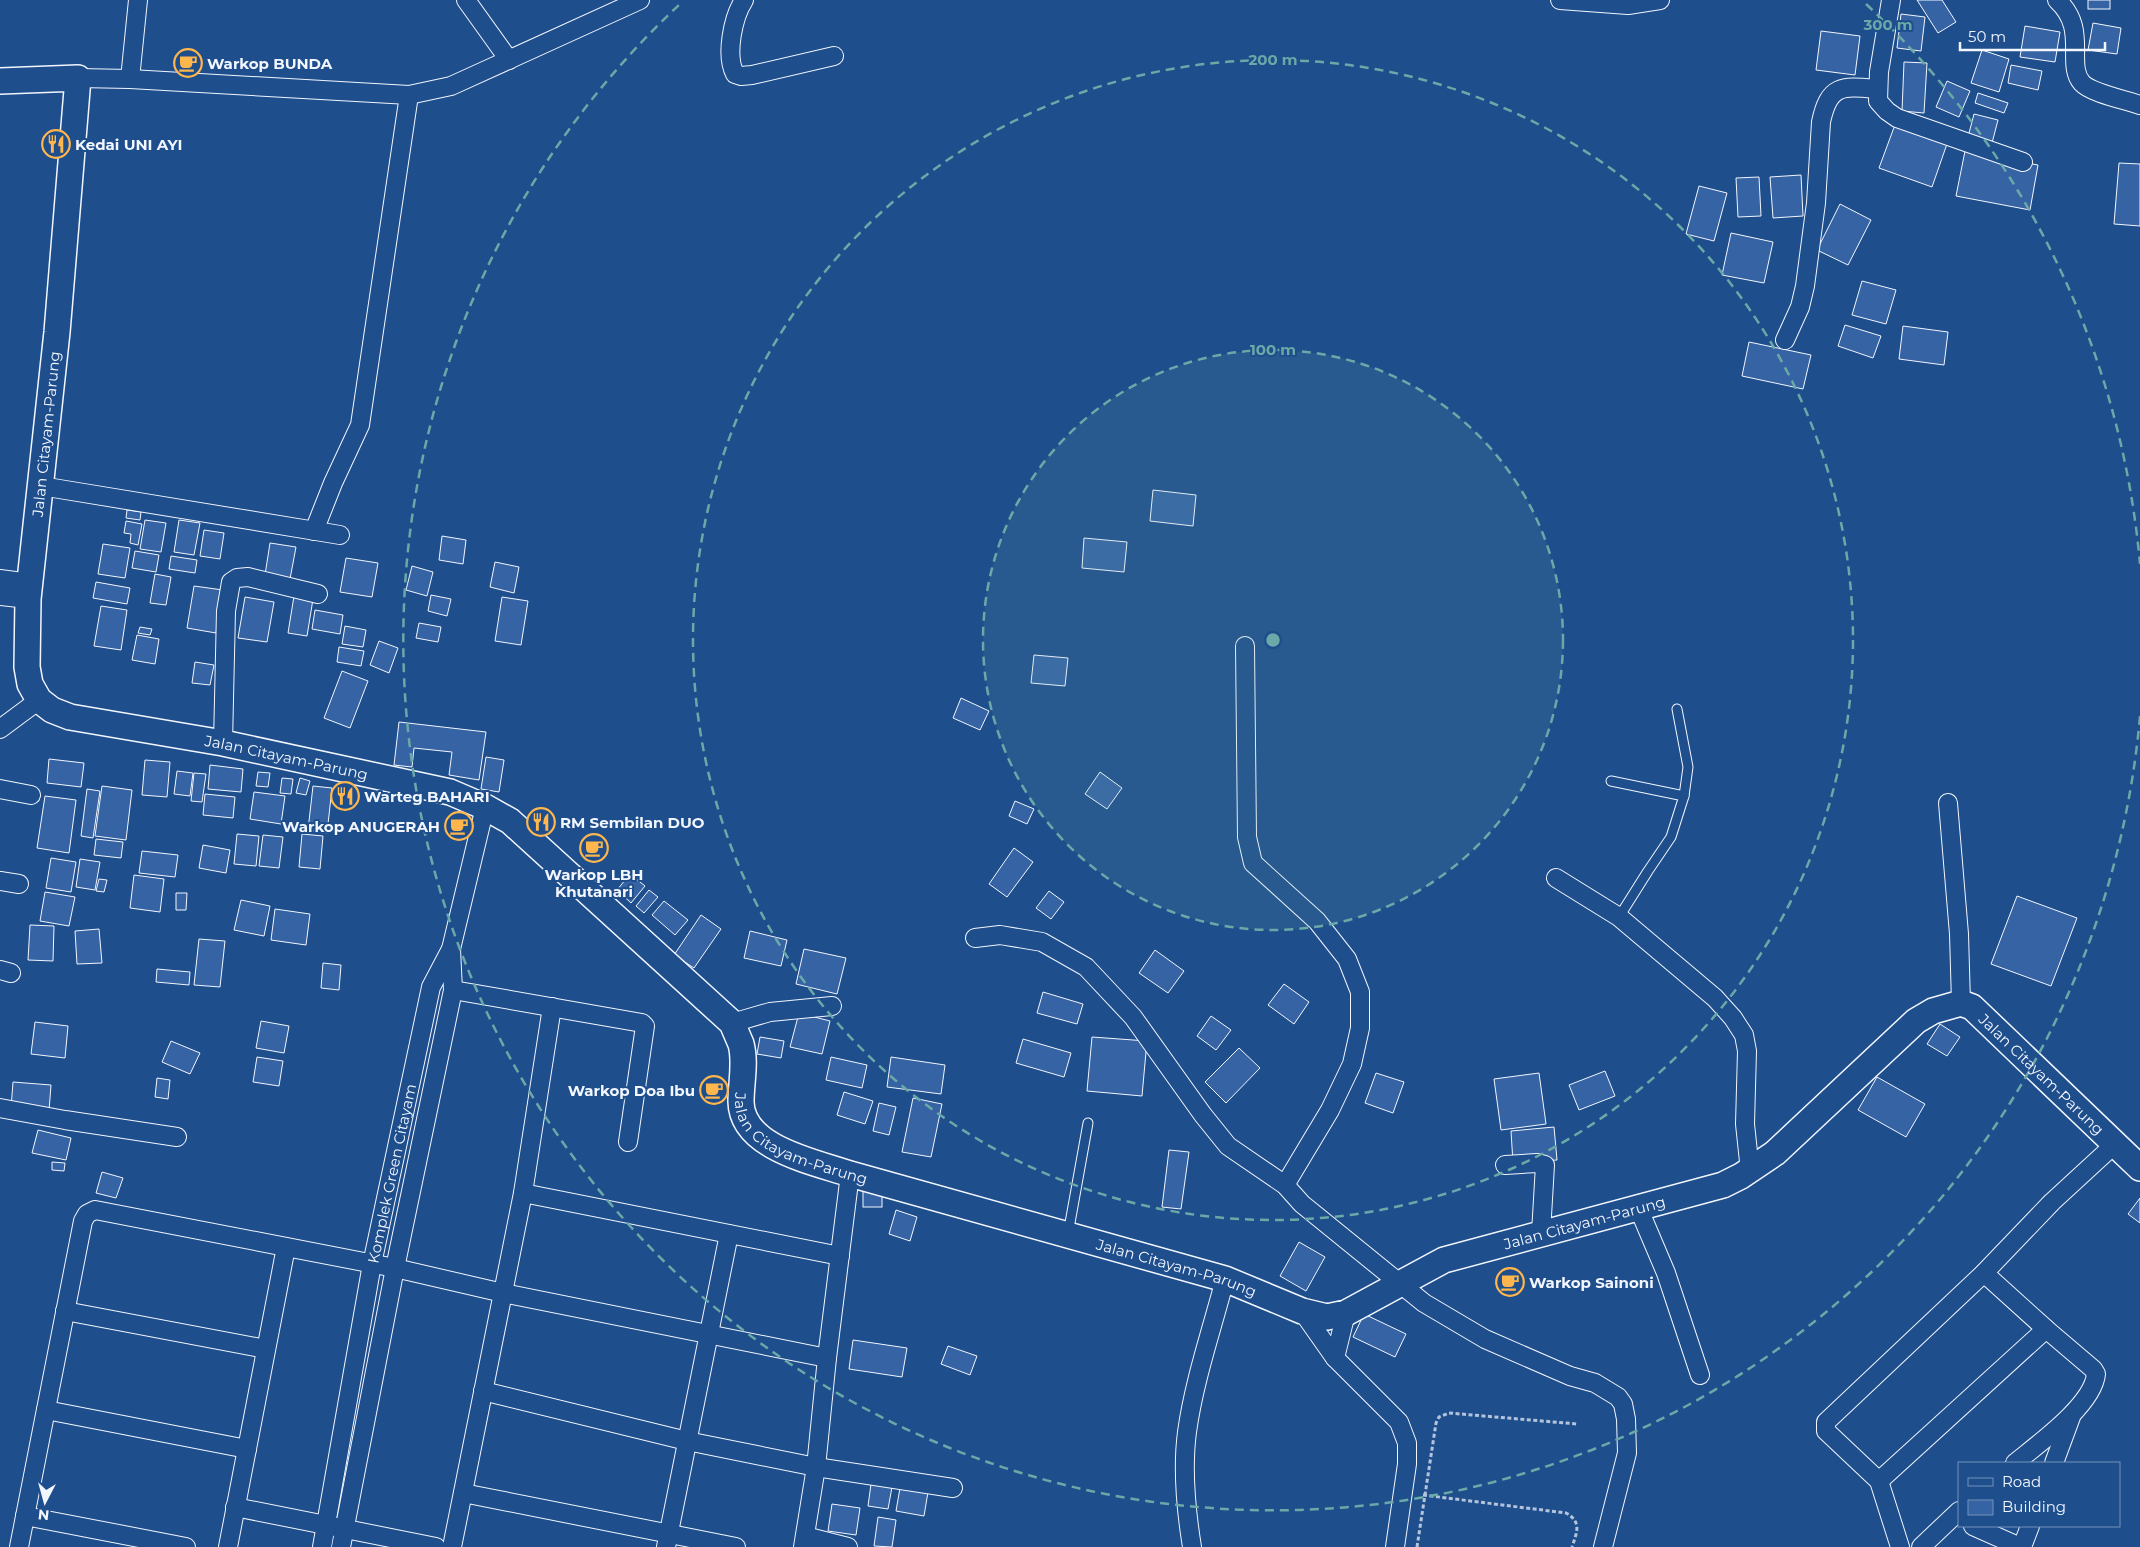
<svg xmlns="http://www.w3.org/2000/svg" width="2140" height="1547" font-family="Montserrat,sans-serif">
	<style>
		.building { fill: #3563a3; stroke: #f2f6ff }
		.lines { fill: none; stroke-linecap: round; stroke-linejoin: round }
		.lane-casing { stroke: #f2f6ff; stroke-width: 11 }
		.street-casing { stroke: #f2f6ff; stroke-width: 20 }
		.secondary-casing { stroke: #f2f6ff; stroke-width: 28 }
		.path { stroke: #b3c4dc; stroke-width: 3; stroke-dasharray: 4 2.5; stroke-linecap: butt }
		.lane { stroke: #1f4e8c; stroke-width: 9 }
		.street { stroke: #1f4e8c; stroke-width: 18 }
		.secondary { stroke: #1f4e8c; stroke-width: 25 }
		.ring { fill: none; stroke: #6aa9a8; stroke-width: 2.5; stroke-dasharray: 9 6 }
		.labels { text-anchor: middle; dominant-baseline: central; stroke-width: 4; stroke-linejoin: round; paint-order: stroke }
		.poi-label { font-size: 15px; font-weight: bold; fill: #f2f6ff; stroke: #1f4e8c; text-anchor: start }
		.street-label { font-size: 15px; fill: #f2f6ff; stroke: #1f4e8c }
		.centre { fill: #6aa9a8; stroke: #1f4e8c; stroke-width: 2.5 }
		.ring-label { font-size: 15px; text-anchor: middle; font-weight: bold; fill: #6aa9a8; stroke: #1f4e8c; stroke-width: 4; stroke-linejoin: round; paint-order: stroke }
	</style>
	<rect width="100%" height="100%" fill="#1f4e8c"/>
	<g class="building">
		<polygon points="1917,0 1942,0 1956,22 1938,33"/>
		<rect x="2088" y="0" width="22" height="9"/>
		<polygon points="1901,14 1925,17 1921,51 1897,48"/>
		<polygon points="2093,23 2121,28 2117,54 2088,50"/>
		<polygon points="2025,26 2060,32 2055,62 2020,57"/>
		<polygon points="1821,31 1860,36 1855,75 1816,70"/>
		<polygon points="1982,50 2009,59 1999,92 1971,83"/>
		<polygon points="1904,62 1927,63 1924,113 1902,111"/>
		<polygon points="2011,65 2042,71 2038,90 2008,83"/>
		<polygon points="1947,81 1970,91 1959,117 1936,107"/>
		<polygon points="1978,93 2008,103 2004,113 1975,103"/>
		<polygon points="1974,114 1998,120 1992,143 1968,137"/>
		<polygon points="1896,122 1948,141 1932,187 1879,168"/>
		<polygon points="1965,151 2038,165 2030,210 1956,196"/>
		<polygon points="2119,163 2140,164 2140,226 2114,224"/>
		<polygon points="1801,175 1803,216 1773,218 1770,177"/>
		<polygon points="1759,177 1761,216 1738,217 1736,178"/>
		<polygon points="1699,186 1727,193 1714,241 1686,234"/>
		<polygon points="1840,204 1871,220 1848,265 1817,250"/>
		<polygon points="1731,233 1773,242 1764,283 1722,275"/>
		<polygon points="1862,281 1896,290 1886,324 1852,315"/>
		<polygon points="1845,325 1881,336 1873,358 1838,346"/>
		<polygon points="1903,326 1948,332 1944,365 1899,359"/>
		<polygon points="1749,342 1811,355 1803,389 1742,376"/>
		<polygon points="1153,490 1196,495 1193,526 1150,521"/>
		<polygon points="127,510 141,512 140,520 126,518"/>
		<polygon points="145,520 166,523 161,552 140,549"/>
		<polygon points="179,520 200,523 194,555 174,552"/>
		<polygon points="126,521 142,524 138,545 130,543 131,534 124,533"/>
		<polygon points="204,530 224,533 220,559 200,556"/>
		<polygon points="442,536 466,540 463,564 439,560"/>
		<polygon points="1084,538 1127,542 1124,572 1082,568"/>
		<polygon points="270,543 296,547 290,579 265,575"/>
		<polygon points="103,544 130,548 125,578 98,574"/>
		<polygon points="135,551 159,555 156,572 132,568"/>
		<polygon points="171,556 197,560 195,573 169,569"/>
		<polygon points="346,558 378,563 372,597 340,592"/>
		<polygon points="495,562 519,567 514,593 490,587"/>
		<polygon points="412,566 433,572 427,596 406,590"/>
		<polygon points="155,574 171,577 166,605 150,603"/>
		<polygon points="96,582 130,588 127,604 93,598"/>
		<polygon points="194,586 223,590 216,633 187,628"/>
		<polygon points="431,595 451,599 447,616 428,611"/>
		<polygon points="294,596 313,599 307,636 288,633"/>
		<polygon points="245,597 274,602 267,642 238,638"/>
		<polygon points="502,597 528,601 521,645 495,641"/>
		<polygon points="101,606 127,610 121,650 94,646"/>
		<polygon points="315,610 343,615 340,634 312,629"/>
		<polygon points="419,623 441,627 438,642 416,638"/>
		<polygon points="345,626 366,630 363,647 342,644"/>
		<polygon points="140,627 152,629 150,635 138,633"/>
		<polygon points="137,635 159,639 155,664 132,660"/>
		<polygon points="379,641 398,648 389,673 370,665"/>
		<polygon points="339,647 364,651 361,666 337,662"/>
		<polygon points="1034,655 1068,658 1065,686 1031,683"/>
		<polygon points="195,662 214,665 210,685 192,683"/>
		<polygon points="342,671 368,681 350,728 324,718"/>
		<polygon points="961,698 989,711 980,730 953,718"/>
		<polygon points="399,722 486,732 479,780 449,775 452,752 414,748 412,767 394,765"/>
		<polygon points="486,757 504,760 499,792 481,789"/>
		<polygon points="49,759 84,763 81,787 47,783"/>
		<polygon points="145,760 170,762 167,797 142,795"/>
		<polygon points="210,765 243,769 241,792 208,789"/>
		<polygon points="177,771 193,773 190,796 174,794"/>
		<polygon points="258,772 270,773 268,787 256,786"/>
		<polygon points="1100,772 1122,788 1107,809 1085,794"/>
		<polygon points="194,773 206,774 202,802 191,801"/>
		<polygon points="282,778 293,779 291,794 280,793"/>
		<polygon points="300,778 310,781 306,795 296,793"/>
		<polygon points="102,786 132,790 126,840 95,836"/>
		<polygon points="313,786 332,788 327,833 308,830"/>
		<polygon points="87,789 100,791 93,838 81,836"/>
		<polygon points="254,792 285,796 281,824 250,819"/>
		<polygon points="205,794 235,797 233,818 203,815"/>
		<polygon points="45,796 76,800 69,853 37,848"/>
		<polygon points="1015,801 1034,809 1027,824 1009,816"/>
		<polygon points="237,834 259,836 256,866 234,864"/>
		<polygon points="302,834 323,836 320,869 299,867"/>
		<polygon points="263,835 283,837 279,868 259,866"/>
		<polygon points="96,839 123,842 121,858 94,855"/>
		<polygon points="203,845 230,850 226,873 199,868"/>
		<polygon points="1014,848 1033,862 1007,897 989,884"/>
		<polygon points="142,851 178,855 175,877 139,873"/>
		<polygon points="51,858 76,862 71,892 46,888"/>
		<polygon points="80,859 100,862 95,890 76,887"/>
		<polygon points="630,874 645,886 631,903 617,890"/>
		<polygon points="134,875 164,879 160,912 130,908"/>
		<polygon points="99,879 107,880 104,892 96,891"/>
		<polygon points="649,890 658,897 644,913 636,906"/>
		<polygon points="1049,891 1064,902 1051,919 1036,908"/>
		<polygon points="45,892 75,897 69,926 40,921"/>
		<polygon points="176,893 187,893 186,910 176,910"/>
		<polygon points="2017,896 2077,918 2051,986 1991,964"/>
		<polygon points="241,900 270,906 264,936 234,930"/>
		<polygon points="664,901 688,920 675,935 652,915"/>
		<polygon points="275,909 310,914 306,945 271,940"/>
		<polygon points="701,915 721,929 694,968 674,955"/>
		<polygon points="30,925 54,926 53,961 28,960"/>
		<polygon points="99,929 102,963 77,964 75,931"/>
		<polygon points="750,931 787,940 781,966 744,958"/>
		<polygon points="199,939 225,941 220,987 194,985"/>
		<polygon points="804,949 846,958 837,994 796,984"/>
		<polygon points="1155,950 1184,971 1168,993 1139,973"/>
		<polygon points="323,963 341,965 339,990 321,988"/>
		<polygon points="157,969 190,972 189,985 156,982"/>
		<polygon points="1284,984 1309,1002 1294,1024 1268,1005"/>
		<polygon points="1043,992 1083,1004 1077,1024 1037,1013"/>
		<polygon points="799,1013 830,1021 822,1054 790,1047"/>
		<polygon points="1211,1016 1231,1030 1216,1050 1197,1036"/>
		<polygon points="261,1021 289,1026 284,1053 256,1048"/>
		<polygon points="35,1022 68,1026 65,1058 31,1054"/>
		<polygon points="1940,1024 1960,1037 1947,1056 1927,1044"/>
		<polygon points="760,1037 784,1041 781,1058 757,1054"/>
		<polygon points="1092,1037 1147,1041 1142,1096 1087,1091"/>
		<polygon points="1023,1039 1071,1053 1064,1077 1016,1063"/>
		<polygon points="171,1041 200,1053 190,1074 162,1062"/>
		<polygon points="1239,1048 1260,1068 1226,1103 1205,1082"/>
		<polygon points="257,1057 283,1061 279,1086 253,1082"/>
		<polygon points="831,1057 867,1065 862,1088 826,1080"/>
		<polygon points="891,1057 945,1065 941,1094 887,1087"/>
		<polygon points="1605,1071 1615,1096 1579,1110 1569,1085"/>
		<polygon points="1376,1073 1404,1082 1393,1113 1365,1103"/>
		<polygon points="1539,1073 1546,1124 1501,1130 1494,1079"/>
		<polygon points="1877,1077 1925,1104 1906,1137 1858,1110"/>
		<polygon points="157,1078 170,1080 168,1099 155,1097"/>
		<polygon points="13,1082 51,1085 49,1111 11,1108"/>
		<polygon points="844,1092 873,1101 865,1124 837,1115"/>
		<polygon points="913,1098 942,1104 931,1157 902,1152"/>
		<polygon points="879,1103 896,1107 889,1135 873,1131"/>
		<polygon points="1554,1127 1557,1160 1513,1163 1511,1131"/>
		<polygon points="38,1130 71,1138 66,1160 32,1153"/>
		<polygon points="1169,1150 1189,1152 1181,1209 1162,1207"/>
		<polygon points="52,1162 65,1163 64,1171 52,1170"/>
		<polygon points="102,1172 123,1178 116,1198 96,1193"/>
		<rect x="863" y="1190" width="19" height="17"/>
		<polygon points="2140,1198 2140,1223 2128,1214"/>
		<polygon points="896,1210 917,1217 910,1241 889,1234"/>
		<polygon points="1299,1242 1325,1257 1306,1291 1280,1276"/>
		<polygon points="1364,1314 1406,1334 1395,1357 1353,1337"/>
		<polygon points="853,1340 907,1348 902,1377 849,1369"/>
		<polygon points="948,1346 977,1356 970,1375 941,1364"/>
		<polygon points="871,1484 892,1487 888,1509 868,1506"/>
		<polygon points="900,1488 928,1492 924,1516 896,1511"/>
		<polygon points="832,1504 860,1508 856,1535 828,1531"/>
		<polygon points="878,1517 896,1520 892,1547 874,1546"/>
	</g>
	<g class="lines">
		<defs>
			<g id="lane">
				<polyline points="1611,781 1684,796"/>
				<polyline points="1619,917 1648,871 1671,837 1684,796 1688,767 1677,709"/>
				<polyline points="1068,1234 1088,1123"/>
			</g>
			<g id="street">
				<polyline points="466,0 509,60"/>
				<path d="M744,0c-11,17 -19,55 -9,74l6,2 11,-1 82,-19"/>
				<polyline points="1560,0 1628,5 1660,0"/>
				<polyline points="1891,0 1879,72 1878,101 1887,111 1897,118 2023,162"/>
				<path d="M2057,0c32,29 8,64 25,83 9,10 44,17 58,22"/>
				<polyline points="78,78 130,79 409,95 451,86 640,0"/>
				<polyline points="130,79 138,0"/>
				<path d="M1785,340l15,-33 5,-21 11,-83 5,-81c8,-38 21,-36 56,-33"/>
				<polyline points="41,486 340,535"/>
				<polyline points="314,531 333,483 360,425 409,95"/>
				<polyline points="0,579 30,583"/>
				<polyline points="0,596 28,599"/>
				<polyline points="1245,646 1247,837 1253,863 1317,921 1347,959 1360,992 1360,1028 1352,1064 1330,1110 1285,1185 1302,1204 1424,1303 1485,1339 1570,1376 1595,1383 1618,1397 1623,1404 1626,1419 1627,1453 1603,1547"/>
				<polyline points="0,729 39,700"/>
				<polyline points="223,743 226,611 231,582 237,578 248,577 318,594"/>
				<polyline points="0,789 31,795"/>
				<polyline points="1948,803 1959,934 1961,1003"/>
				<polyline points="1556,878 1619,917 1715,998 1733,1018 1744,1035 1747,1051 1745,1124 1750,1171"/>
				<polyline points="0,881 19,884"/>
				<polyline points="975,938 1000,935 1042,942 1086,967 1133,1017 1203,1115 1228,1146 1285,1185"/>
				<polyline points="0,970 11,973"/>
				<polyline points="453,990 642,1023 645,1026 628,1142"/>
				<polyline points="732,1023 770,1012 832,1006"/>
				<polyline points="0,1108 65,1120 177,1137"/>
				<polyline points="1505,1165 1537,1163 1545,1165 1541,1233"/>
				<polyline points="523,1193 840,1256"/>
				<polyline points="1638,1207 1666,1273 1700,1375"/>
				<path d="M1984,1273l62,56 47,40 3,5c-3,31 -58,70 -81,89"/>
				<polyline points="65,1311 266,1349"/>
				<polyline points="1302,1311 1335,1358 1399,1422 1407,1443 1407,1464 1395,1547"/>
				<polyline points="1335,1358 1346,1313"/>
				<polyline points="483,1391 687,1441 816,1467 953,1488"/>
				<polyline points="46,1410 247,1449"/>
				<polyline points="2054,1463 2071,1417"/>
				<polyline points="1879,1481 2046,1329"/>
				<polyline points="463,1493 736,1547"/>
				<polyline points="235,1507 436,1547"/>
				<polyline points="25,1516 186,1547"/>
				<polyline points="1973,1526 2020,1547"/>
				<polyline points="805,1536 848,1547"/>
				<polyline points="19,1547 83,1221 87,1214 95,1210 395,1268 503,1293 827,1358"/>
				<polyline points="228,1547 286,1247"/>
				<path id="s1" d="M322,1547l50,-283 59,-277 20,-38 34,-142"/>
				<polyline points="341,1547 395,1268 453,990 451,949"/>
				<polyline points="452,1547 523,1193 552,1007"/>
				<polyline points="666,1547 729,1234"/>
				<polyline points="803,1547 816,1467 827,1358 850,1174"/>
				<path d="M1192,1547c-6,-37 -10,-77 -5,-115 7,-51 25,-103 38,-153"/>
				<polyline points="1900,1547 1879,1481 1826,1431 1826,1422 1984,1273 2052,1202 2115,1144"/>
				<polyline points="1921,1547 1959,1511"/>
				<polyline points="2022,1547 2030,1526"/>
			</g>
			<g id="secondary">
				<path id="s2" d="M0,81l78,-3 -21,254 -29,267 -1,68 3,17 9,16 13,10 18,7 153,26 227,49 35,15 25,14 222,202c3,7 6,14 9,21 5,18 0,39 0,58 1,46 73,60 109,72l375,105 77,32 25,6 19,-4 98,-53 279,-75 18,-9 34,-23 141,-132 17,-10 28,-8 11,4 168,161"/>
			</g>
		</defs>
		<use href="#lane" class="lane-casing"/>
		<use href="#street" class="street-casing"/>
		<use href="#secondary" class="secondary-casing"/>
		<g class="path">
			<path d="M1423,1495l143,18c16,9 11,19 6,34"/>
			<polyline points="1417,1547 1436,1423 1439,1417 1449,1413 1577,1424"/>
		</g>
		<use href="#lane" class="lane"/>
		<use href="#street" class="street"/>
		<use href="#secondary" class="secondary"/>
	</g>
	<circle cx="1273" cy="640" r="290" fill="#6aa9a8" fill-opacity=".12"/>
	<g class="ring">
		<circle cx="1273" cy="640" r="290"/>
		<circle cx="1273" cy="640" r="580"/>
		<path d="M2140 716A870 870 0 1 1 680 4M1866 4A870 870 0 0 1 2140 564"/>
	</g>
	<defs>
		<symbol id="cafe-ring" viewBox="-11 -11 22 22"><circle r="9.5" fill="#1f4e8c" stroke="#ffb74d" stroke-width="1.5"/><path d="M-5.5-4.5H6V0H3Q3 3.5 0 3.5H-2.5Q-5.5 3.5-5.5 0ZM3-3.2v2h1.7v-2ZM-6 4.5H4V6H-6Z" fill="#ffb74d"/></symbol>
		<symbol id="restaurant-ring" viewBox="-11 -11 22 22"><circle r="9.5" fill="#1f4e8c" stroke="#ffb74d" stroke-width="1.5"/><path d="M-5-6h1v4h1v-4h1v4h1v-4h1v5L-1.5 .5V6h-2V.5L-5-1ZM5-6V6H3V1.5H1.5Q1.5-4 5-6Z" fill="#ffb74d"/></symbol>
	</defs>
	<g fill-rule="evenodd">
		<use href="#cafe-ring" x="172" y="47" width="32" height="32"/>
		<use href="#restaurant-ring" x="40" y="128" width="32" height="32"/>
		<use href="#restaurant-ring" x="329" y="780" width="32" height="32"/>
		<use href="#restaurant-ring" x="525" y="806" width="32" height="32"/>
		<use href="#cafe-ring" x="443" y="810" width="32" height="32"/>
		<use href="#cafe-ring" x="578" y="832" width="32" height="32"/>
		<use href="#cafe-ring" x="698" y="1074" width="32" height="32"/>
		<use href="#cafe-ring" x="1494" y="1266" width="32" height="32"/>
	</g>
	<g class="labels">
		<g class="poi-label">
			<text x="207" y="63">Warkop BUNDA</text>
			<text x="75" y="144">Kedai UNI AYI</text>
			<text x="364" y="796">Warteg BAHARI</text>
			<text x="560" y="822">RM Sembilan DUO</text>
			<text x="440" y="826" text-anchor="end">Warkop ANUGERAH</text>
			<text x="594" y="874" text-anchor="middle">Warkop LBH<tspan x="594" dy="17">Khutanari</tspan></text>
			<text x="695" y="1090" text-anchor="end">Warkop Doa Ibu</text>
			<text x="1529" y="1282">Warkop Sainoni</text>
		</g>
		<g class="street-label">
			<text transform="translate(46 434) rotate(-84)">Jalan Citayam-Parung</text>
			<text stroke="none"><textPath href="#s2" startOffset="961">Jalan Citayam-Parung</textPath></text>
			<text stroke="none"><textPath href="#s2" startOffset="3045">Jalan Citayam-Parung</textPath></text>
			<text stroke="none"><textPath href="#s2" startOffset="1650">Jalan Citayam-Parung</textPath></text>
			<text stroke="none"><textPath href="#s1" startOffset="380">Komplek Green Citayam</textPath></text>
			<text stroke="none"><textPath href="#s2" startOffset="2490">Jalan Citayam-Parung</textPath></text>
			<text stroke="none"><textPath href="#s2" startOffset="2055">Jalan Citayam-Parung</textPath></text>
		</g>
	</g>
	<circle cx="1273" cy="640" r="8" class="centre"/>
	<g class="ring-label">
		<text x="1888" y="30">300 m</text>
		<text x="1273" y="65">200 m</text>
		<text x="1273" y="355">100 m</text>
	</g>
	<rect x="1958" y="1462" width="162" height="65" fill="#1f4e8c" stroke="#7391ba"/>
	<rect x="1968" y="1478" width="25" height="8" fill="#1f4e8c" stroke="#7391ba"/>
	<text x="2002" y="1487" font-size="15" fill="#f2f6ff">Road</text>
	<rect x="1968" y="1500" width="25" height="15" fill="#3563a3" stroke="#7391ba"/>
	<text x="2002" y="1512" font-size="15" fill="#f2f6ff">Building</text>
	<g transform="translate(45 1502) rotate(186)" stroke="#1f4e8c" stroke-width="4" paint-order="stroke">
	<path d="M0-4L9 19L0 12L-9 19Z" fill="#f2f6ff"/>
	<text y="-8" font-size="14" font-weight="bold" text-anchor="middle" fill="#f2f6ff">N</text>
	</g>
	<path d="M1960 42v8h145v-8" fill="none" stroke="#f2f6ff" stroke-width="2.5"/>
	<text x="1968" y="42" font-size="15" fill="#f2f6ff" stroke="#1f4e8c" stroke-width="4" paint-order="stroke">50 m</text>
</svg>
